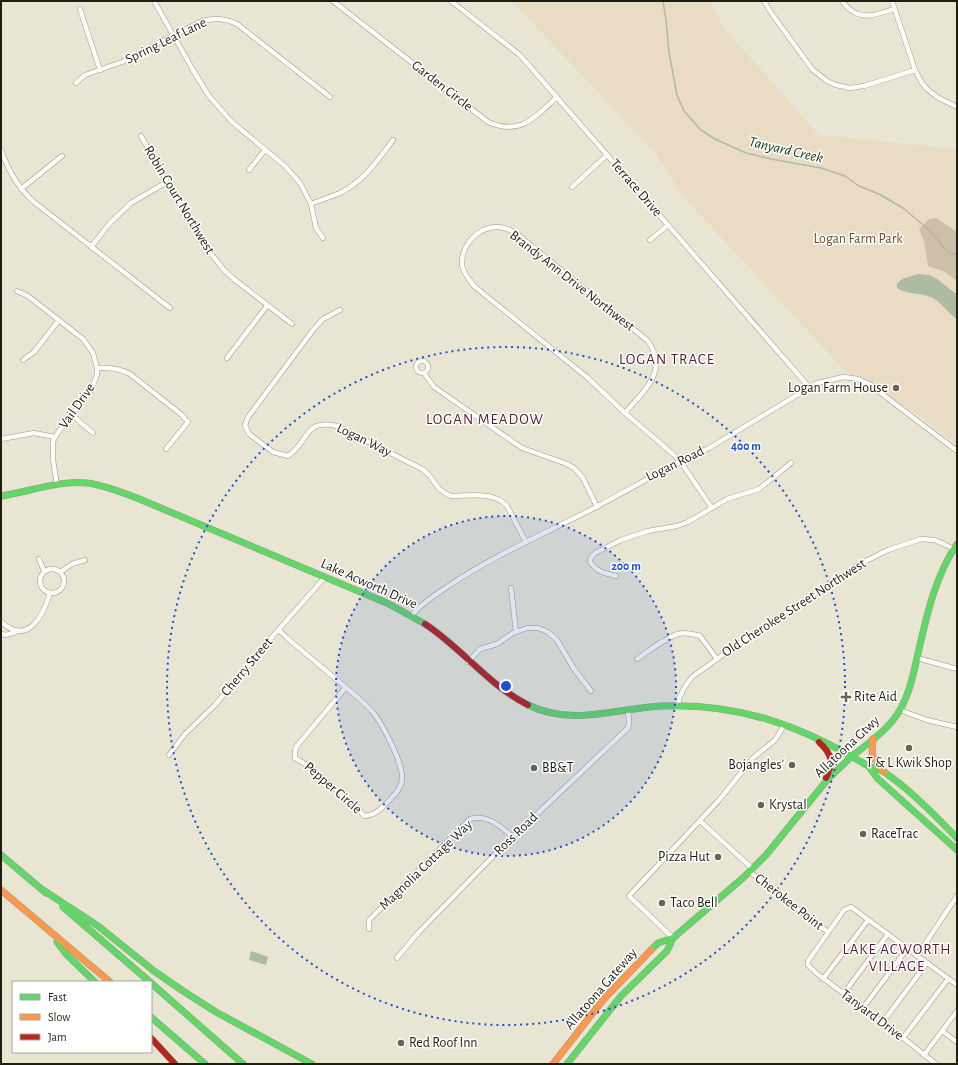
<svg xmlns="http://www.w3.org/2000/svg" width="958" height="1065" font-family="'Alegreya Sans',sans-serif">
	<style>
		.green { fill: #eadbc5 }
		.forest { fill: #cebfa9 }
		.water { fill: #acbba2 }
		.lines { fill: none; stroke-linecap: round; stroke-linejoin: round }
		.stream { stroke: #acbba2; stroke-width: 1.5 }
		.street-casing { stroke: #9b9a8a; stroke-width: 5.5 }
		.fast-casing { stroke: #9b9a8a; stroke-width: 7 }
		.slow-casing { stroke: #9b9a8a; stroke-width: 7 }
		.jam-casing { stroke: #9b9a8a; stroke-width: 7 }
		.street { stroke: #fcfbf8; stroke-width: 4.5 }
		.fast { stroke: #63d668; stroke-width: 6 }
		.slow { stroke: #ff974d; stroke-width: 6 }
		.jam { stroke: #b3261e; stroke-width: 6 }
		.ring { fill: none; stroke: #1d4ed8; stroke-width: 2; stroke-dasharray: 2 4 }
		.poi-dot { fill: #666455; stroke: #fff; stroke-width: 1.5 }
		.labels { text-anchor: middle; dominant-baseline: central; stroke-width: 3; stroke-linejoin: round; paint-order: stroke }
		.street-label { font-size: 14px; fill: #201e11; stroke: #fff }
		.park-label { font-size: 14px; fill: #714b24; stroke: #fff }
		.poi-label { font-size: 14px; fill: #201e11; stroke: #fff; text-anchor: start }
		.water-label { font-size: 15px; font-style: italic; fill: #1f421b; stroke: #fff }
		.neighbourhood-label { font-size: 15px; letter-spacing: 1px; fill: #5d192e; stroke: #fff }
		.centre { fill: #1d4ed8; stroke: #fff; stroke-width: 2 }
		.ring-label { font-size: 12px; text-anchor: middle; font-weight: bold; fill: #1d4ed8; stroke: #fff; stroke-width: 3; stroke-linejoin: round; paint-order: stroke }
	</style>
	<rect width="100%" height="100%" fill="#e8e6d2"/>
	<polygon class="green" points="512,1 710,1 724,28 819,135 957,149 957,445 920,416 844,370 682,195 655,153"/>
	<polygon class="forest" points="936,218 957,232 957,281 945,272 928,266 924,241 919,229 929,219"/>
	<g class="water">
		<path d="M918,274l11,1 8,4 19,15 1,25c-10,-6 -15,-17 -26,-22 -10,-4 -26,-3 -34,-9v-4l5,-5z"/>
		<polygon points="251,951 268,957 266,965 249,960"/>
	</g>
	<g class="lines">
		<polyline class="stream" points="663,1 666,20 669,53 677,95 684,111 701,130 715,139 746,153 771,159 821,168 845,176 859,186 879,194 903,208 929,230 946,250 952,254 957,254"/>
		<defs>
			<g id="street">
				<polyline points="154,1 193,70 209,96 232,122 285,166 300,183 311,204 316,228 323,238"/>
				<path d="M333,1l155,121c33,14 46,-4 69,-25"/>
				<polyline points="451,1 520,55 809,387"/>
				<polyline points="764,1 772,14 812,69 827,81 836,85 850,88 864,86 915,70"/>
				<path d="M842,1c15,21 31,15 52,8"/>
				<polyline points="892,1 915,70 922,83 926,88 937,97 957,107"/>
				<polyline points="80,9 100,70"/>
				<path d="M76,83l9,-8 37,-13 80,-41c13,-3 23,-3 35,3l93,73"/>
				<polyline points="141,136 201,241 224,270 235,280 292,324"/>
				<path d="M1,150c7,20 17,38 33,52l136,106"/>
				<polyline points="249,170 265,150"/>
				<polyline points="572,187 607,155"/>
				<polyline points="21,189 62,156"/>
				<path d="M311,204c9,-4 20,-7 29,-11 24,-12 38,-33 53,-53"/>
				<polyline points="650,240 668,225"/>
				<polyline points="91,247 110,223 131,203 167,182"/>
				<polyline points="17,291 28,296 83,339 93,353 97,368 97,374 92,389 59,431 53,441 53,460 57,485"/>
				<path d="M340,310l-17,9 -10,11 -65,87 -3,8 4,9 24,18 15,4c21,-14 16,-38 49,-30l85,43c14,9 11,20 29,27 18,0 43,-5 56,10l19,36"/>
				<polyline points="227,358 267,306"/>
				<polyline points="23,360 34,352 59,320"/>
				<circle cx="422" cy="367" r="6"/>
				<path d="M97,368c12,-1 22,0 33,6l52,41 6,7 -22,27"/>
				<polyline points="424,373 434,387 522,448 567,464 574,468 583,478 597,507"/>
				<path d="M625,413c19,-23 44,-41 23,-72l-131,-107c-6,-4 -12,-7 -20,-7 -19,0 -36,18 -35,38 1,8 8,15 12,21l114,92 37,35 48,41 7,7 32,47"/>
				<polyline points="72,415 93,433"/>
				<polyline points="1,439 34,433 55,437"/>
				<polyline points="39,559 44,571"/>
				<circle cx="52" cy="581" r="12"/>
				<polyline points="60,572 72,564 85,560"/>
				<path d="M616,576c-11,-3 -19,-4 -26,-14v-3l5,-6 26,-13 27,-9 29,-5 11,-4 39,-23 32,-10 32,-26"/>
				<polyline points="511,588 516,632"/>
				<path d="M412,615c9,-11 23,-20 35,-28 47,-32 99,-54 149,-80 38,-20 74,-42 113,-59l108,-65 27,-6 14,2 11,5 88,67"/>
				<path d="M1,622c27,24 42,-6 49,-29"/>
				<path d="M279,630l8,8 68,57c7,6 14,12 20,20 9,12 28,49 27,63 0,6 -2,10 -6,15 -10,10 -17,22 -32,23l-8,-10 -49,-41 -12,-7v-6l1,-5 50,-60"/>
				<polyline points="1,634 6,635 16,632"/>
				<polyline points="917,658 957,669"/>
				<path d="M637,659c10,-7 28,-21 41,-25 7,-2 15,0 22,2l17,23"/>
				<polyline points="468,662 480,649 497,644 513,633 527,628 538,628 548,632 557,640 574,669 591,691"/>
				<polyline points="678,706 679,699 684,688 692,677 731,649 858,565 888,550 921,539 935,540 954,549"/>
				<polyline points="900,710 927,720 957,727"/>
				<polyline points="169,755 185,734 215,705 273,636 325,577"/>
				<polyline points="700,821 753,869"/>
				<polyline points="750,872 828,932"/>
				<path d="M369,929v-9l101,-101c18,-5 30,7 43,18"/>
				<polyline points="673,938 629,896 720,799 753,758 775,740 785,724"/>
				<polyline points="917,956 957,896"/>
				<polyline points="397,958 418,933 501,848 628,728 629,722 628,710"/>
				<polyline points="823,979 868,920"/>
				<polyline points="844,993 888,934"/>
				<polyline points="863,1008 907,949"/>
				<polyline points="883,1022 927,963"/>
				<polyline points="942,1031 957,1042"/>
				<polyline points="903,1038 948,979"/>
				<polyline points="924,1055 957,1011"/>
				<polyline points="936,1064 888,1026 816,973 808,965 808,961 844,910 851,907 957,985"/>
			</g>
			<g id="fast">
				<path d="M1,496c28,-4 57,-16 86,-13 17,2 34,9 50,15l252,106 36,20"/>
				<path d="M528,705c46,22 88,3 134,1 76,-3 137,19 201,57 6,4 13,5 20,8 4,3 8,6 12,9 23,17 42,38 62,58"/>
				<path d="M852,756c17,-13 37,-27 48,-46 9,-16 13,-34 17,-52 9,-39 17,-80 40,-114"/>
				<polyline points="869,767 878,779 957,850"/>
				<polyline points="1,855 46,893"/>
				<polyline points="43,890 98,926 154,971 183,991 216,1012 312,1064"/>
				<polyline points="63,907 150,982"/>
				<polyline points="57,942 66,954 95,982"/>
				<polyline points="651,950 658,943 673,938 744,877 766,855 828,779 852,756"/>
				<polyline points="151,983 243,1064"/>
				<polyline points="151,1017 205,1064"/>
				<polyline points="567,1064 621,996 667,951 673,938"/>
			</g>
			<g id="slow">
				<polyline points="873,739 872,755 884,772"/>
				<polyline points="1,890 110,982"/>
				<polyline points="553,1064 603,1000 651,950"/>
			</g>
			<g id="jam">
				<path d="M425,624c38,25 62,60 103,81"/>
				<path d="M819,742c13,12 15,20 7,36"/>
				<polyline points="151,1038 175,1064"/>
			</g>
		</defs>
		<use href="#street" class="street-casing"/>
		<use href="#fast" class="fast-casing"/>
		<use href="#slow" class="slow-casing"/>
		<use href="#jam" class="jam-casing"/>
		<use href="#street" class="street"/>
		<use href="#fast" class="fast"/>
		<use href="#slow" class="slow"/>
		<use href="#jam" class="jam"/>
	</g>
	<circle cx="506" cy="686" r="170" fill="#1d4ed8" fill-opacity=".12"/>
	<g class="ring">
		<circle cx="506" cy="686" r="170"/>
		<circle cx="506" cy="686" r="339"/>
	</g>
	<g class="poi-dot">
		<circle cx="896" cy="388" r="4"/>
		<path d="M844 691h4v4h4v4h-4v4h-4v-4h-4v-4h4z"/>
		<circle cx="909" cy="748" r="4"/>
		<circle cx="792" cy="765" r="4"/>
		<circle cx="534" cy="768" r="4"/>
		<circle cx="761" cy="805" r="4"/>
		<circle cx="863" cy="834" r="4"/>
		<circle cx="718" cy="857" r="4"/>
		<circle cx="662" cy="903" r="4"/>
		<circle cx="401" cy="1043" r="4"/>
	</g>
	<g class="labels">
		<g class="street-label">
			<text transform="translate(166 41) rotate(-26)">Spring Leaf Lane</text>
			<text transform="translate(442 86) rotate(38)">Garden Circle</text>
			<text transform="translate(636 188) rotate(49)">Terrace Drive</text>
			<text transform="translate(179 200) rotate(59)">Robin Court Northwest</text>
			<text transform="translate(572 281) rotate(38)">Brandy Ann Drive Northwest</text>
			<text transform="translate(77 406) rotate(-55)">Vail Drive</text>
			<text transform="translate(364 440) rotate(26)">Logan Way</text>
			<text transform="translate(675 464) rotate(-26)">Logan Road</text>
			<text transform="translate(369 584) rotate(24)">Lake Acworth Drive</text>
			<text transform="translate(794 608) rotate(-33)">Old Cherokee Street Northwest</text>
			<text transform="translate(247 667) rotate(-50)">Cherry Street</text>
			<text transform="translate(847 747) rotate(-43)">Allatoona Gtwy</text>
			<text transform="translate(333 788) rotate(41)">Pepper Circle</text>
			<text transform="translate(516 834) rotate(-44)">Ross Road</text>
			<text transform="translate(426 865) rotate(-44)">Magnolia Cottage Way</text>
			<text transform="translate(789 902) rotate(38)">Cherokee Point</text>
			<text transform="translate(601 989) rotate(-49)">Allatoona Gateway</text>
			<text transform="translate(872 1015) rotate(37)">Tanyard Drive</text>
		</g>
		<g class="park-label">
			<text x="858" y="239">Logan Farm Park</text>
		</g>
		<g class="poi-label">
			<text x="888" y="388" text-anchor="end">Logan Farm House</text>
			<text x="854" y="697">Rite Aid</text>
			<text x="909" y="763" text-anchor="middle">T &amp; L Kwik Shop</text>
			<text x="784" y="765" text-anchor="end">Bojangles'</text>
			<text x="542" y="768">BB&amp;T</text>
			<text x="769" y="805">Krystal</text>
			<text x="871" y="834">RaceTrac</text>
			<text x="710" y="857" text-anchor="end">Pizza Hut</text>
			<text x="670" y="903">Taco Bell</text>
			<text x="409" y="1043">Red Roof Inn</text>
		</g>
		<g class="water-label">
			<text transform="translate(786 150) rotate(13)">Tanyard Creek</text>
		</g>
		<g class="neighbourhood-label">
			<text x="667" y="359">LOGAN TRACE</text>
			<text x="485" y="419">LOGAN MEADOW</text>
			<text x="897" y="949">LAKE ACWORTH<tspan x="897" dy="17">VILLAGE</tspan></text>
		</g>
	</g>
	<circle cx="506" cy="686" r="6" class="centre"/>
	<g class="ring-label">
		<text x="746" y="450">400 m</text>
		<text x="626" y="570">200 m</text>
	</g>
	<rect width="958" height="1065" fill="none" stroke="#201e11" stroke-width="4"/>
	<rect x="12" y="981" width="140" height="72" fill="#ffffff" stroke="#a6a5a0"/>
	<rect x="20" y="994" width="20" height="6" fill="#63d668" stroke="#a6a5a0"/>
	<text x="48" y="1001" font-size="12" fill="#201e11">Fast</text>
	<rect x="20" y="1014" width="20" height="6" fill="#ff974d" stroke="#a6a5a0"/>
	<text x="48" y="1021" font-size="12" fill="#201e11">Slow</text>
	<rect x="20" y="1034" width="20" height="6" fill="#b3261e" stroke="#a6a5a0"/>
	<text x="48" y="1041" font-size="12" fill="#201e11">Jam</text>
</svg>
